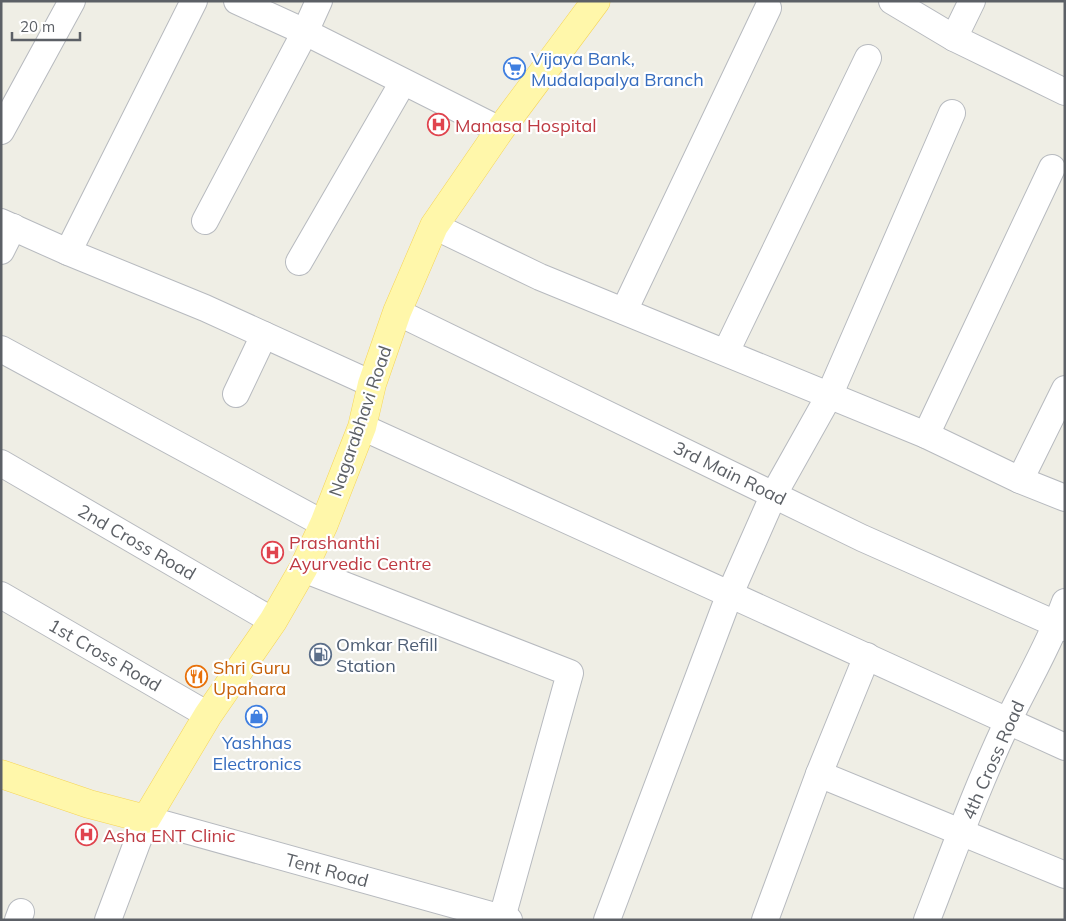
<svg xmlns="http://www.w3.org/2000/svg" width="1066" height="921" font-family="Mulish,sans-serif">
	<style>
		.lines { fill: none; stroke-linecap: round; stroke-linejoin: round }
		.minor-casing { stroke: #b7babf; stroke-width: 28 }
		.major-casing { stroke: #f6d557; stroke-width: 29 }
		.minor { stroke: #fff; stroke-width: 26 }
		.major { stroke: #fff7aa; stroke-width: 28 }
		.labels { text-anchor: middle; dominant-baseline: central; stroke-width: 4.5; stroke-linejoin: round; paint-order: stroke }
		.shop-label { font-size: 18px; fill: #366cbe; stroke: #fff; text-anchor: start }
		.health-label { font-size: 18px; fill: #be3a42; stroke: #fff; text-anchor: start }
		.street-label { font-size: 18px; fill: #5c6066; stroke: #fff }
		.service-label { font-size: 18px; fill: #4e5e75; stroke: #fff; text-anchor: start }
		.food-label { font-size: 18px; fill: #c56008; stroke: #fff; text-anchor: start }
	</style>
	<rect width="100%" height="100%" fill="#efeee5"/>
	<g class="lines">
		<defs>
			<g id="minor">
				<polyline points="237,1 305,32 500,130"/>
				<polyline points="892,1 954,38 1065,92"/>
				<polyline points="954,38 972,1"/>
				<polyline points="1,131 72,1"/>
				<polyline points="205,221 305,32 319,1"/>
				<polyline points="1,222 68,252 205,308 372,384"/>
				<polyline points="434,226 540,277 926,435 1020,480 1065,498"/>
				<polyline points="1,251 13,227"/>
				<polyline points="68,252 194,1"/>
				<polyline points="299,262 403,82"/>
				<polyline points="624,311 768,8"/>
				<polyline points="397,312 862,538 1065,628"/>
				<polyline points="1,349 324,524"/>
				<polyline points="726,352 868,58"/>
				<polyline points="236,394 264,335"/>
				<polyline points="362,427 1065,747"/>
				<polyline points="926,435 1052,168"/>
				<polyline points="1,463 273,621"/>
				<polyline points="1020,480 1065,389"/>
				<polyline points="303,569 570,673 502,918"/>
				<polyline points="1,595 208,715"/>
				<polyline points="819,774 1065,875"/>
				<polyline points="18,920 21,912"/>
				<polyline points="108,920 146,819 509,920"/>
				<polyline points="607,920 729,596 774,494 829,396 952,113"/>
				<polyline points="765,920 819,774 867,656"/>
				<path d="M927,920c26,-67 51,-136 82,-201 19,-39 41,-76 56,-117"/>
			</g>
			<polyline id="major" points="1,774 89,804 146,819 208,715 273,621 303,569 324,524 362,427 372,384 397,312 434,226 500,130 596,1"/>
		</defs>
		<use href="#minor" class="minor-casing"/>
		<use href="#major" class="major-casing"/>
		<use href="#minor" class="minor"/>
		<use href="#major" class="major"/>
	</g>
	<defs>
		<symbol id="supermarket-ring" viewBox="-11 -11 22 22"><circle r="9.5" fill="#fff" stroke="#3f7fe0" stroke-width="1.5"/><path d="M-6-5.5h2.5l.6 2H6L4.5 2H-2.5L-4.4-4H-6ZM-1.5 3.2a1.3 1.3 0 1 0 .1 0ZM3 3.2a1.3 1.3 0 1 0 .1 0Z" fill="#3f7fe0"/></symbol>
		<symbol id="hospital-ring" viewBox="-11 -11 22 22"><circle r="9.5" fill="#fff" stroke="#e0444e" stroke-width="1.5"/><path d="M-5-5h3v3.5h4V-5h3V5h-3V1.5h-4V5h-3Z" fill="#e0444e"/></symbol>
		<symbol id="fuel-ring" viewBox="-11 -11 22 22"><circle r="9.5" fill="#fff" stroke="#5c6f8a" stroke-width="1.5"/><path d="M-5.5-6h7V0h2V4h1.3V-2.5L3-4.5l.8-.8L6-3V5H2.5V1h-1V6h-7ZM-4.2-4.7v3.2H.2V-4.7Z" fill="#5c6f8a"/></symbol>
		<symbol id="restaurant-ring" viewBox="-11 -11 22 22"><circle r="9.5" fill="#fff" stroke="#e8710a" stroke-width="1.5"/><path d="M-5-6h1v4h1v-4h1v4h1v-4h1v5L-1.5 .5V6h-2V.5L-5-1ZM5-6V6H3V1.5H1.5Q1.5-4 5-6Z" fill="#e8710a"/></symbol>
		<symbol id="shop-ring" viewBox="-11 -11 22 22"><circle r="9.5" fill="#fff" stroke="#3f7fe0" stroke-width="1.5"/><path d="M-5-2.5h2.3a2.7 3.5 0 0 1 5.4 0H5L5.5 6h-11ZM-1.5-2.5h3a1.5 2.3 0 0 0-3 0Z" fill="#3f7fe0"/></symbol>
	</defs>
	<g fill-rule="evenodd">
		<use href="#supermarket-ring" x="502" y="56" width="25" height="25"/>
		<use href="#hospital-ring" x="426" y="112" width="25" height="25"/>
		<use href="#hospital-ring" x="260" y="540" width="25" height="25"/>
		<use href="#fuel-ring" x="308" y="642" width="25" height="25"/>
		<use href="#restaurant-ring" x="184" y="664" width="25" height="25"/>
		<use href="#shop-ring" x="244" y="704" width="25" height="25"/>
		<use href="#hospital-ring" x="74" y="822" width="25" height="25"/>
	</g>
	<g class="labels">
		<g class="shop-label">
			<text x="531" y="58">Vijaya Bank,<tspan x="531" dy="21">Mudalapalya Branch</tspan></text>
			<text x="257" y="742" text-anchor="middle">Yashhas<tspan x="257" dy="21">Electronics</tspan></text>
		</g>
		<g class="health-label">
			<text x="455" y="125">Manasa Hospital</text>
			<text x="289" y="542">Prashanthi<tspan x="289" dy="21">Ayurvedic Centre</tspan></text>
			<text x="103" y="835">Asha ENT Clinic</text>
		</g>
		<g class="street-label">
			<text transform="translate(360 421) rotate(-71)">Nagarabhavi Road</text>
			<text transform="translate(730 473) rotate(26)">3rd Main Road</text>
			<text transform="translate(137 542) rotate(30)">2nd Cross Road</text>
			<text transform="translate(105 655) rotate(30)">1st Cross Road</text>
			<text transform="translate(993 760) rotate(-66)">4th Cross Road</text>
			<text transform="translate(327 870) rotate(15)">Tent Road</text>
		</g>
		<g class="service-label">
			<text x="336" y="644">Omkar Refill<tspan x="336" dy="21">Station</tspan></text>
		</g>
		<g class="food-label">
			<text x="213" y="667">Shri Guru<tspan x="213" dy="21">Upahara</tspan></text>
		</g>
	</g>
	<rect width="1066" height="921" fill="none" stroke="#5c6066" stroke-width="5"/>
	<path d="M12 32v8h68v-8" fill="none" stroke="#5c6066" stroke-width="2.5"/>
	<text x="20" y="32" font-size="15" fill="#5c6066" stroke="#ffffff" stroke-width="4" paint-order="stroke">20 m</text>
</svg>
